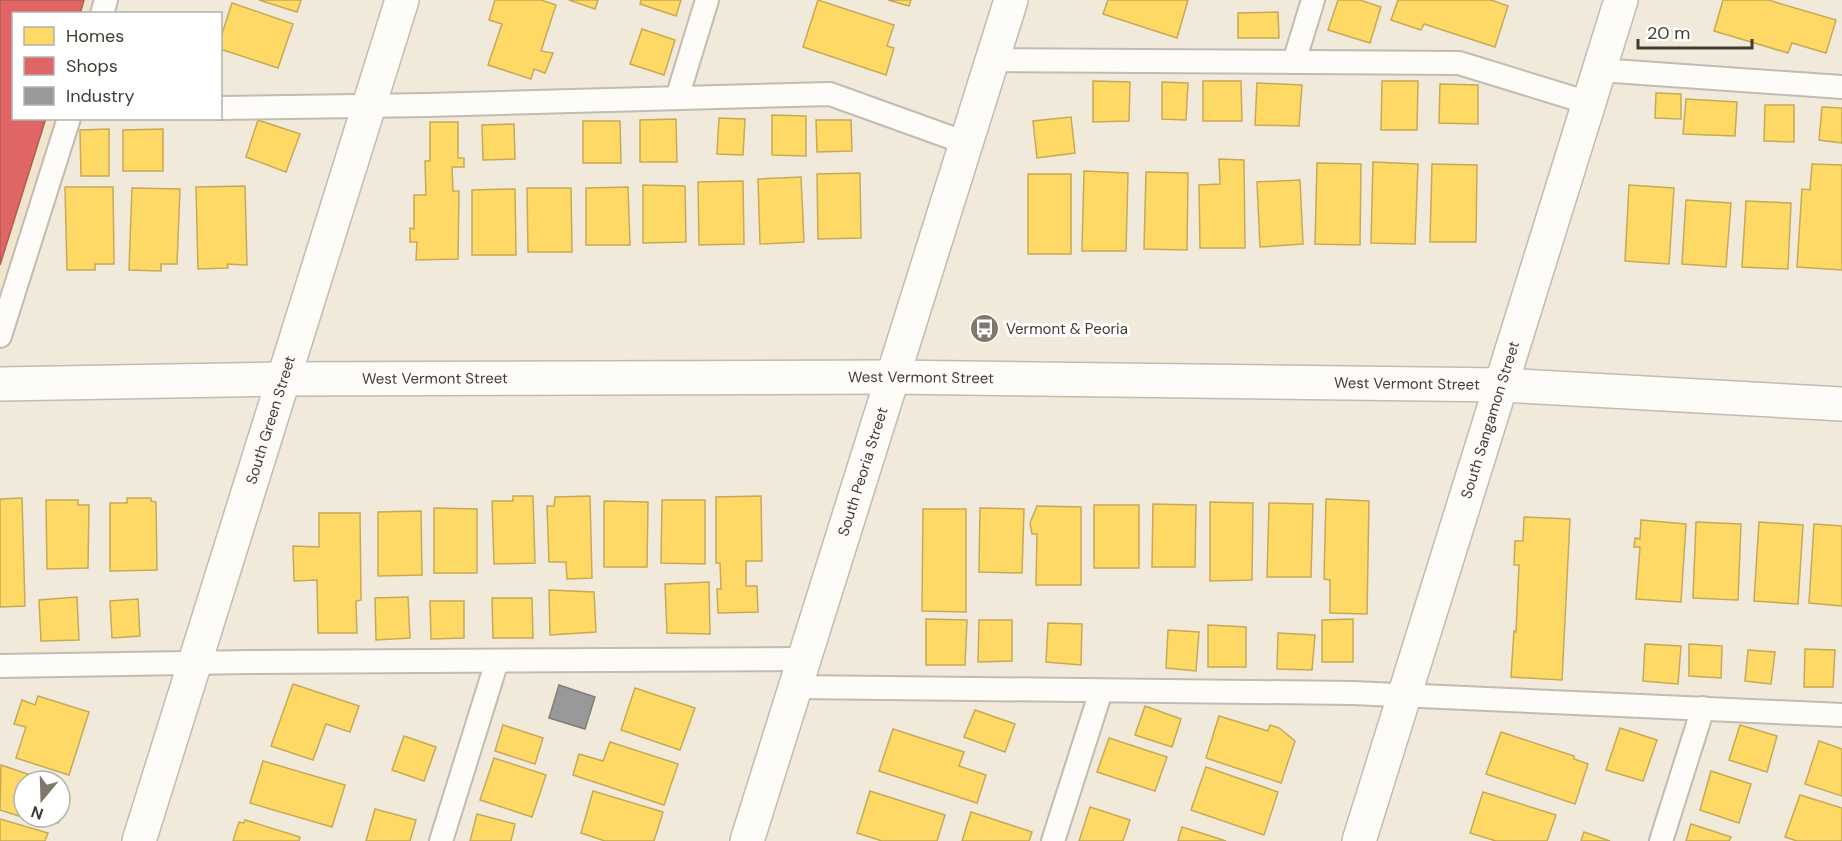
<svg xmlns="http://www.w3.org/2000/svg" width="1842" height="841" font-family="'DM Sans',sans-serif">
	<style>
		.built { fill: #f3e5cb }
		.homes { fill: #ffd966; stroke: #c6aa56; stroke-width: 1.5 }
		.shops { fill: #e06666; stroke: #b15956; stroke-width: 1.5 }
		.industry { fill: #999; stroke: #7f7d7a; stroke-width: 1.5 }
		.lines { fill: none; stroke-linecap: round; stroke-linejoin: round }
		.lane-casing { stroke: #c2bbb0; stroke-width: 26 }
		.street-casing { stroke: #c2bbb0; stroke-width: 36 }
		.secondary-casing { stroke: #c2bbb0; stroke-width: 36 }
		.lane { stroke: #fdfcf9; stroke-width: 22 }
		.street { stroke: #fdfcf9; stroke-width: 33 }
		.secondary { stroke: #fdfcf9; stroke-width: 33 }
		.labels { text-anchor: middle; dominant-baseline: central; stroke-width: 6; stroke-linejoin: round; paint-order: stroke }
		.poi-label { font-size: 15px; fill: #423c31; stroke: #fff; text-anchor: start }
		.street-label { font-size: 15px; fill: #423c31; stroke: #fff }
	</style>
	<rect width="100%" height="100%" fill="#f1e9da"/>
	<polygon class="built" points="0,0 101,0 97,13 14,14 14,118 65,119 0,326"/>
	<g class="homes">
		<polygon points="259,0 301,0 297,12"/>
		<polygon points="495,0 541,0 556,5 541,51 553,53 545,73 534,69 531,79 488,65 502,24 489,20"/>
		<polygon points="569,0 598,0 595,9"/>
		<polygon points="641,0 681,0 676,16 640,4"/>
		<polygon points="818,0 894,25 887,46 894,48 886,75 803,47"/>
		<polygon points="888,0 911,0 909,6"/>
		<polygon points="1108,0 1188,0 1177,38 1103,14"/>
		<polygon points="1338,0 1360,0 1381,7 1370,43 1328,30"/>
		<polygon points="1398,0 1491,0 1508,6 1495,47 1424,24 1421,30 1391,20"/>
		<polygon points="1723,0 1768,0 1836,20 1826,53 1792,43 1788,53 1714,31"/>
		<polygon points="232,3 293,24 278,68 220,49 220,40"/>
		<polygon points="1278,12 1279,38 1238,38 1238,13"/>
		<polygon points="642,29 675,40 664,75 630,64"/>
		<polygon points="1093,81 1130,82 1129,121 1093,122"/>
		<polygon points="1203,81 1241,81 1242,121 1203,121"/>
		<polygon points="1382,81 1418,81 1417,130 1381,130"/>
		<polygon points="1162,82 1188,83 1186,120 1162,119"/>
		<polygon points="1257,83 1302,85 1299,126 1255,125"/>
		<polygon points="1440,84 1478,85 1478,124 1439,123"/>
		<polygon points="1656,93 1681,94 1681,119 1655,118"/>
		<polygon points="1686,99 1737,102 1735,136 1683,134"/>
		<polygon points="1765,105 1794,105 1794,142 1764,141"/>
		<polygon points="1822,107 1842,108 1842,143 1819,140"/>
		<polygon points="772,115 806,116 806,156 772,155"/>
		<polygon points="1071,117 1075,153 1037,158 1033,121"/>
		<polygon points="719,118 745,119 743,155 717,154"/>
		<polygon points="676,119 677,162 640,162 640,120"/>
		<polygon points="258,120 300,134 286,172 246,157"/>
		<polygon points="816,120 851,120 852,151 817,152"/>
		<polygon points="583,121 620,121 621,163 583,163"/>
		<polygon points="430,122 458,122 458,158 464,158 464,167 452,167 453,191 459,191 458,259 416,260 417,242 410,242 410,228 414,229 414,195 426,195 425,161 430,161"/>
		<polygon points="514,124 515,159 483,160 482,125"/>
		<polygon points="109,129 109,176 81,176 80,130"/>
		<polygon points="163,129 163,171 123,171 123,130"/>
		<polygon points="1219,159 1244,160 1245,248 1200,248 1199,185 1220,184"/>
		<polygon points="1373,162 1418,164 1415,244 1371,243"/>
		<polygon points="1317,163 1361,164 1360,245 1315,244"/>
		<polygon points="1432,164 1477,165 1476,242 1430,242"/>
		<polygon points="1812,164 1842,165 1842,270 1797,267 1802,189 1810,190"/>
		<polygon points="1084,171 1128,173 1126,251 1082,251"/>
		<polygon points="1146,172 1188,173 1187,250 1144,249"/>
		<polygon points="860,173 861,238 818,239 817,174"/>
		<rect x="1028" y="174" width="43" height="80"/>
		<polygon points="801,177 804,242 760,244 758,179"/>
		<polygon points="1300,180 1303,244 1260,247 1257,182"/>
		<polygon points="743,181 744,244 699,245 698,182"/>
		<polygon points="643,185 685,186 686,242 643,243"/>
		<polygon points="1629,185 1674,188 1669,264 1625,261"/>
		<polygon points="245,186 247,265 227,264 228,268 198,269 196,187"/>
		<polygon points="65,187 113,187 114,264 95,264 95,270 67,270"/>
		<polygon points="628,187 630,245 586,245 586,188"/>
		<polygon points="132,188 180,189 177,264 161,264 161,271 129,270"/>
		<polygon points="527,188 571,188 572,252 528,252"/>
		<polygon points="515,189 516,255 472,255 472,190"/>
		<polygon points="1686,200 1731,203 1726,267 1682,264"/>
		<polygon points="1746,201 1791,203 1788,269 1742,267"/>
		<polygon points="513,496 533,496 535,563 494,564 492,501 513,501"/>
		<polygon points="590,496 592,578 567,579 566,562 549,562 547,506 554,506 555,497"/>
		<polygon points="761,496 762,561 746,561 746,586 757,586 758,612 718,613 717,589 721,589 720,563 716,563 716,497"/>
		<polygon points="22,498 25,606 0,607 0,499"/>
		<polygon points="127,498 151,498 151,501 156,502 157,570 110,571 110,503 127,503"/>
		<polygon points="1326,499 1369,501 1367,614 1330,613 1330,580 1324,579"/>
		<polygon points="46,500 78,500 78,505 89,505 88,568 47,569"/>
		<polygon points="662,500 705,500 705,564 661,563"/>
		<polygon points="604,501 648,502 647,567 604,567"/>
		<polygon points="1210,502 1253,503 1252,580 1210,581"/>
		<polygon points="1269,503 1313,504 1311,577 1267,577"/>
		<polygon points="1153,504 1196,505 1195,567 1152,567"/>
		<rect x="1094" y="505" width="45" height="63"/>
		<polygon points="1037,506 1081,507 1081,585 1036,585 1037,534 1032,534 1030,523"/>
		<polygon points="434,508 477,509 477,573 434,573"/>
		<polygon points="980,508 1024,509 1022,573 979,572"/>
		<polygon points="923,509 966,509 966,612 922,611"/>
		<polygon points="421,511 422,575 378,576 378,512"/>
		<polygon points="319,513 360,513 361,600 356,601 357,633 318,633 317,580 294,581 293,546 319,547"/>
		<polygon points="1524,517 1570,519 1562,680 1511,677 1514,631 1516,632 1519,565 1514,565 1515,541 1523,541"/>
		<polygon points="1641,520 1686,524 1681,602 1636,599 1640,547 1634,547 1635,538 1640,539"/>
		<polygon points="1696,522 1741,524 1738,600 1693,598"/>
		<polygon points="1759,522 1803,525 1798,604 1754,601"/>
		<polygon points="1814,524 1842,526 1842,606 1809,603"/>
		<polygon points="709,582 710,634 667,633 665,584"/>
		<polygon points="549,590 594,592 596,632 550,635"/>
		<polygon points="77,597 79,640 41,641 39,600"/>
		<polygon points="408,597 410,638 376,640 375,598"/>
		<polygon points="492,598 532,598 533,638 493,638"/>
		<polygon points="138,599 140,636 112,638 110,601"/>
		<polygon points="430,601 464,601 464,638 431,639"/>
		<polygon points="926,619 967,620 965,665 926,665"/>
		<polygon points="1353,619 1353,662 1322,662 1322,620"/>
		<polygon points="979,620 1012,620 1012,661 978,662"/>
		<polygon points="1048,623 1082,624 1081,665 1046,662"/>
		<polygon points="1208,625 1246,627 1246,667 1208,667"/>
		<polygon points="1168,630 1199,632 1196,671 1166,668"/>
		<polygon points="1278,633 1315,635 1312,670 1277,669"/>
		<polygon points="1645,644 1681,646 1678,684 1643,681"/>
		<polygon points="1689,644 1722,646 1721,678 1689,676"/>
		<polygon points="1805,649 1835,650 1833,687 1804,687"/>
		<polygon points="1748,650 1775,652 1771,684 1745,681"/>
		<polygon points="293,684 359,706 350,732 326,724 313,760 271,746"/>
		<polygon points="635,688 695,708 680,750 621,730"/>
		<polygon points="38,696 89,712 69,775 16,758 26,727 14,724 22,700 35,705"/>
		<polygon points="1145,706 1181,719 1172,747 1135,735"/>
		<polygon points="975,710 1015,724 1005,752 964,737"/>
		<polygon points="1219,716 1268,731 1270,725 1279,728 1295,741 1281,783 1206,758"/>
		<polygon points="503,725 543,738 535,764 495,751"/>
		<polygon points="1740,725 1777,736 1767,772 1729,760"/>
		<polygon points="1620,728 1657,740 1643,781 1606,770"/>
		<polygon points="893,729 964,752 959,766 986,775 977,803 879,771"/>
		<polygon points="1501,732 1574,756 1574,759 1588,764 1575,804 1486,774"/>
		<polygon points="404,736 436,747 424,781 392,770"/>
		<polygon points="1109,738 1167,757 1155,791 1097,772"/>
		<polygon points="1819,741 1842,749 1842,796 1805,784"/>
		<polygon points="610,742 678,764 664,805 573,775 579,754 603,761"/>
		<polygon points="494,758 546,775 532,817 480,800"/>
		<polygon points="263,761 345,785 332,827 250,803"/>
		<polygon points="1,765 48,781 24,781 24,817 60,817 58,823 49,819 47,825 0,810"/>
		<polygon points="1206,767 1278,792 1264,835 1191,810"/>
		<polygon points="1711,771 1751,784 1739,823 1700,810"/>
		<polygon points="60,790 65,791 61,802 65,803 60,817"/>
		<polygon points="593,791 663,812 654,841 605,841 581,833"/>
		<polygon points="870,791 945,815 937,841 882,841 857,833"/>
		<polygon points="1483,792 1556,815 1547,841 1496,841 1470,833"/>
		<polygon points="1800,795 1842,808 1842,841 1797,841 1785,837"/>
		<polygon points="1090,807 1130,820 1123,841 1079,841"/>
		<polygon points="375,809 416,820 410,841 366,841"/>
		<polygon points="971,812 1032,832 1029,841 962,841"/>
		<polygon points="477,814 515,824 511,841 470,841"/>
		<polygon points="0,819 48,833 45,841 0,841"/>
		<polygon points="245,820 300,837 299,841 233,841 239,822 244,823"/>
		<polygon points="1691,824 1731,837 1729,841 1686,841"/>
		<polygon points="1182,827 1226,841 1178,841"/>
		<polygon points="1584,832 1610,841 1581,841"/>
	</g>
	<polygon class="shops" points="0,0 84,0 80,14 14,14 14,118 46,118 0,265"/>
	<polygon class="industry" points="559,685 595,697 585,729 549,718"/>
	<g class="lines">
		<defs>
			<g id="lane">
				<polyline points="102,14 106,0"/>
				<polyline points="992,60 1459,63 1589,103"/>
				<polyline points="1294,62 1313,0"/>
				<polyline points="1599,70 1842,87"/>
				<polyline points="677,98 707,0"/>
				<polyline points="220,108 428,105 830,94 966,143"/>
				<polyline points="0,336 69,118"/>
				<polyline points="0,666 250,662 804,659"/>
				<polyline points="796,687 1353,693 1842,715"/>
				<polyline points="441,841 497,661"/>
				<polyline points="1053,841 1101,691"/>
				<polyline points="1661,841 1703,708"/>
			</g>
			<g id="street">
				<path id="s1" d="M139,841l263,-841"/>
				<path id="s2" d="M747,841l264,-841"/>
				<path id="s3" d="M1359,841l262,-841"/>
			</g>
			<g id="secondary">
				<path id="s4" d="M0,384l283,-5 609,-2 610,8 340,19"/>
			</g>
		</defs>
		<use href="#lane" class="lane-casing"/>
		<use href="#street" class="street-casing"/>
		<use href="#secondary" class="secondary-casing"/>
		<use href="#lane" class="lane"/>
		<use href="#street" class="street"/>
		<use href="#secondary" class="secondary"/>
	</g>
	<defs>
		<symbol id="bus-disc" viewBox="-11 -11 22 22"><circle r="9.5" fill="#7f796c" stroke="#fff"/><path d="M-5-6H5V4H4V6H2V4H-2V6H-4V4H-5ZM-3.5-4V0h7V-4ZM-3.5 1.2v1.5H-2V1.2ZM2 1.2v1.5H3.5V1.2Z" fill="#fff"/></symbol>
	</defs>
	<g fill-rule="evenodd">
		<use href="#bus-disc" x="968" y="312" width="33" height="33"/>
	</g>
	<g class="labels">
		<g class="poi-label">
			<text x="1006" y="329">Vermont &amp; Peoria</text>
		</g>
		<g class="street-label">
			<text stroke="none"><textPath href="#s4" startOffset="921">West Vermont Street</textPath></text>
			<text stroke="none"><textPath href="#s4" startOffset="435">West Vermont Street</textPath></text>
			<text stroke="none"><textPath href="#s4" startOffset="1407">West Vermont Street</textPath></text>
			<text stroke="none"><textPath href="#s1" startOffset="441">South Green Street</textPath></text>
			<text stroke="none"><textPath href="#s3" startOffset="441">South Sangamon Street</textPath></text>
			<text stroke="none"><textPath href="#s2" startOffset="387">South Peoria Street</textPath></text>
		</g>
	</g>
	<rect x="12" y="12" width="210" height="108" fill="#ffffff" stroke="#b3b1ad" stroke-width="1.5"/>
	<rect x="24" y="27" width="30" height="18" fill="#ffd966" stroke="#b3b1ad" stroke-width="1.5"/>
	<text x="66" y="42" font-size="18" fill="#423c31">Homes</text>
	<rect x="24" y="57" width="30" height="18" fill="#e06666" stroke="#b3b1ad" stroke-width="1.5"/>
	<text x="66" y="72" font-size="18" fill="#423c31">Shops</text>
	<rect x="24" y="87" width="30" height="18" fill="#999999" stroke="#b3b1ad" stroke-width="1.5"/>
	<text x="66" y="102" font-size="18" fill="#423c31">Industry</text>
	<g transform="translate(42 799) rotate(199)"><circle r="28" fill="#ffffff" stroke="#b3b1ad" stroke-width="1.5"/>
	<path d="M0-4.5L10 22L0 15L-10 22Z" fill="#7f796c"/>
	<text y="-9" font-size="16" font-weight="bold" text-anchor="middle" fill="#423c31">N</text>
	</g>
	<path d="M1638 39v9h114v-9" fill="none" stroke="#423c31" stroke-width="3"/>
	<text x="1647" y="39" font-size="18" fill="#423c31" stroke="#ffffff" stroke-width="4.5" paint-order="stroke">20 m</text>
</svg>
